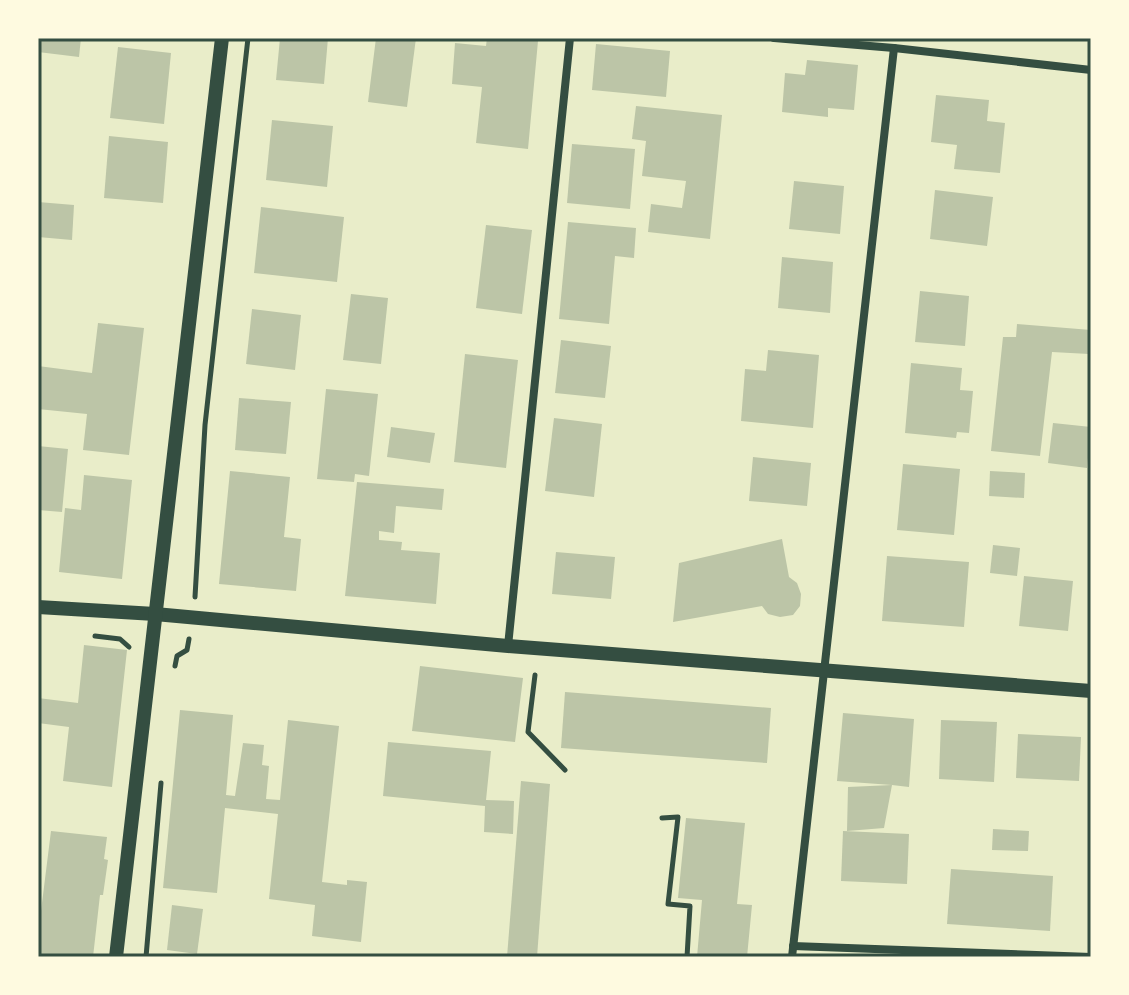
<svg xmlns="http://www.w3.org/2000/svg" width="1129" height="995" font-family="'Fira Sans Condensed',sans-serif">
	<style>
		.building { fill: #bcc5a7 }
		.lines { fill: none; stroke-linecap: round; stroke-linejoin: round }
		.path { stroke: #344e41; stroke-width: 5 }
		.minor { stroke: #344e41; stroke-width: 8 }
		.tertiary { stroke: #344e41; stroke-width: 14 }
		.neatline { fill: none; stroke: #344e41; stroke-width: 3 }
	</style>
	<rect width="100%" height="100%" fill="#e9edc9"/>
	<g class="building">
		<polygon points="38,38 81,38 79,57 38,52"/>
		<polygon points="280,38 328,38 324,84 276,80"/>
		<polygon points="376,38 416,38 407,107 368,102"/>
		<polygon points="487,38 538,41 528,149 476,143 482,87 452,84 455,43 486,46"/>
		<polygon points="596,44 670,51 666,97 592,90"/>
		<polygon points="118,47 171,53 164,124 110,118"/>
		<polygon points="807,60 858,65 854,110 828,108 828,117 782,112 785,73 805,75"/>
		<polygon points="936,95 989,100 987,121 1005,123 1000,173 954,169 957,145 931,142"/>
		<polygon points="636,106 722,115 710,239 648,232 651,204 682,208 686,181 642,176 646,141 632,139"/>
		<polygon points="272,120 333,126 327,187 266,180"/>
		<polygon points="109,136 168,142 163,203 104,198"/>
		<polygon points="572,144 635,149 630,209 567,203"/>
		<polygon points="794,181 844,186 840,234 789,229"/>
		<polygon points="935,190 993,197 987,246 930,239"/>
		<polygon points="38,202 74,205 72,240 38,237"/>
		<polygon points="261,207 344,217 337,282 254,273"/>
		<polygon points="568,222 636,228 634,258 615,256 609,324 559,319"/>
		<polygon points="486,225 532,230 522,314 476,308"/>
		<polygon points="782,257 833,262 830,313 778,308"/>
		<polygon points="920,291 969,296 965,346 915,342"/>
		<polygon points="351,294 388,298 381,364 343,360"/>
		<polygon points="252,309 301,315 295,370 246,364"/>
		<polygon points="98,323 144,328 129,455 83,450 87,414 38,409 38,366 92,373"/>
		<polygon points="1017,324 1091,330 1089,354 1052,352 1040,456 991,451 1003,337 1016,337"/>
		<polygon points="561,340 611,346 605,398 555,393"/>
		<polygon points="768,350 819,355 813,428 741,421 745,369 766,371"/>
		<polygon points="465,354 518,360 506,468 454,462"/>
		<polygon points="911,363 962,368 960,390 973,391 969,433 957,432 956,438 905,433"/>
		<polygon points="326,389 378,394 369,476 355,474 354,482 317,479"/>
		<polygon points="239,398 291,402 286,454 235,450"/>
		<polygon points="554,418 602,424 594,497 545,491"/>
		<polygon points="1053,423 1091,427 1087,468 1048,463"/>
		<polygon points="391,427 435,433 430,463 387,457"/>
		<polygon points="38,446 68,449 62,512 38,510"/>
		<polygon points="753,457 811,463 807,506 749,501"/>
		<polygon points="903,464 960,469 954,535 897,530"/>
		<polygon points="230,471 290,477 284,537 301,539 296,591 219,584"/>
		<polygon points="990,471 1025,473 1024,498 989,496"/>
		<polygon points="84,475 132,480 122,579 59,572 65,508 81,510"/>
		<polygon points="357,482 444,489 442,510 396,506 394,533 379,531 379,540 402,542 401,550 440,553 436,604 345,596"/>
		<polygon points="782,539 789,577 797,583 801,594 800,606 793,615 780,617 768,614 762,606 673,622 679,563"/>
		<polygon points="993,545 1020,548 1017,576 990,573"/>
		<polygon points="556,552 615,557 611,599 552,594"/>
		<polygon points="887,556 969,562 964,627 882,621"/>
		<polygon points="1024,576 1073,581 1068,631 1019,626"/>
		<polygon points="84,645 127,650 112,787 63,781 69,727 38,723 38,698 78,703"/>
		<polygon points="420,666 523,678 515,742 412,731"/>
		<polygon points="565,692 771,708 767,763 561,748"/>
		<polygon points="180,710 233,715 226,795 235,796 243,743 264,745 262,765 269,766 266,799 280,800 288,720 339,726 322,882 347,885 347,880 367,882 361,942 312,936 315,905 269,899 278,814 225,808 217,893 163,888"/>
		<polygon points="843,713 914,719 909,787 892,785 884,828 847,831 848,787 892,785 837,781"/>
		<polygon points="941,720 997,722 994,782 939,779"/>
		<polygon points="1018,734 1081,737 1079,781 1016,778"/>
		<polygon points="388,742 491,751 486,800 514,801 513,834 484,832 485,806 383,796"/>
		<polygon points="521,781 550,784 537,957 507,957"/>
		<polygon points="686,818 745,823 737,904 752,905 747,957 697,957 702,900 678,898"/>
		<polygon points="993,829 1029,831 1028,851 992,850"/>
		<polygon points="51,831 107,837 104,859 108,860 103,895 100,895 93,957 40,957 38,911 41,911"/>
		<polygon points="843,831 909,834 907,884 841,881"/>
		<polygon points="951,869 1053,876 1050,931 947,924"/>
		<polygon points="172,905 203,909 197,954 167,950"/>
	</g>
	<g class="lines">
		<g class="path">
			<polyline points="195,597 205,425 248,38"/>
			<polyline points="95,636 120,639 129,647"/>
			<polyline points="175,666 177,656 187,650 189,639"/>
			<polyline points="535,675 528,732 565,770"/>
			<polyline points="662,818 678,817 668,904 690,906 687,957"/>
			<polyline points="146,957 161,783"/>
		</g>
		<g class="minor">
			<polyline points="774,38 894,48 1091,70"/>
			<polyline points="508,646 570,38"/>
			<polyline points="793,946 1091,957"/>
			<polyline points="792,957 894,48"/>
		</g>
		<g class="tertiary">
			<polyline points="38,607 155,614 508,646 1091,691"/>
			<polyline points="116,957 222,38"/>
		</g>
	</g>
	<rect width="1129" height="995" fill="none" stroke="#fefae0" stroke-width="80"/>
	<rect x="40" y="40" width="1049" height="915" class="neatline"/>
</svg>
